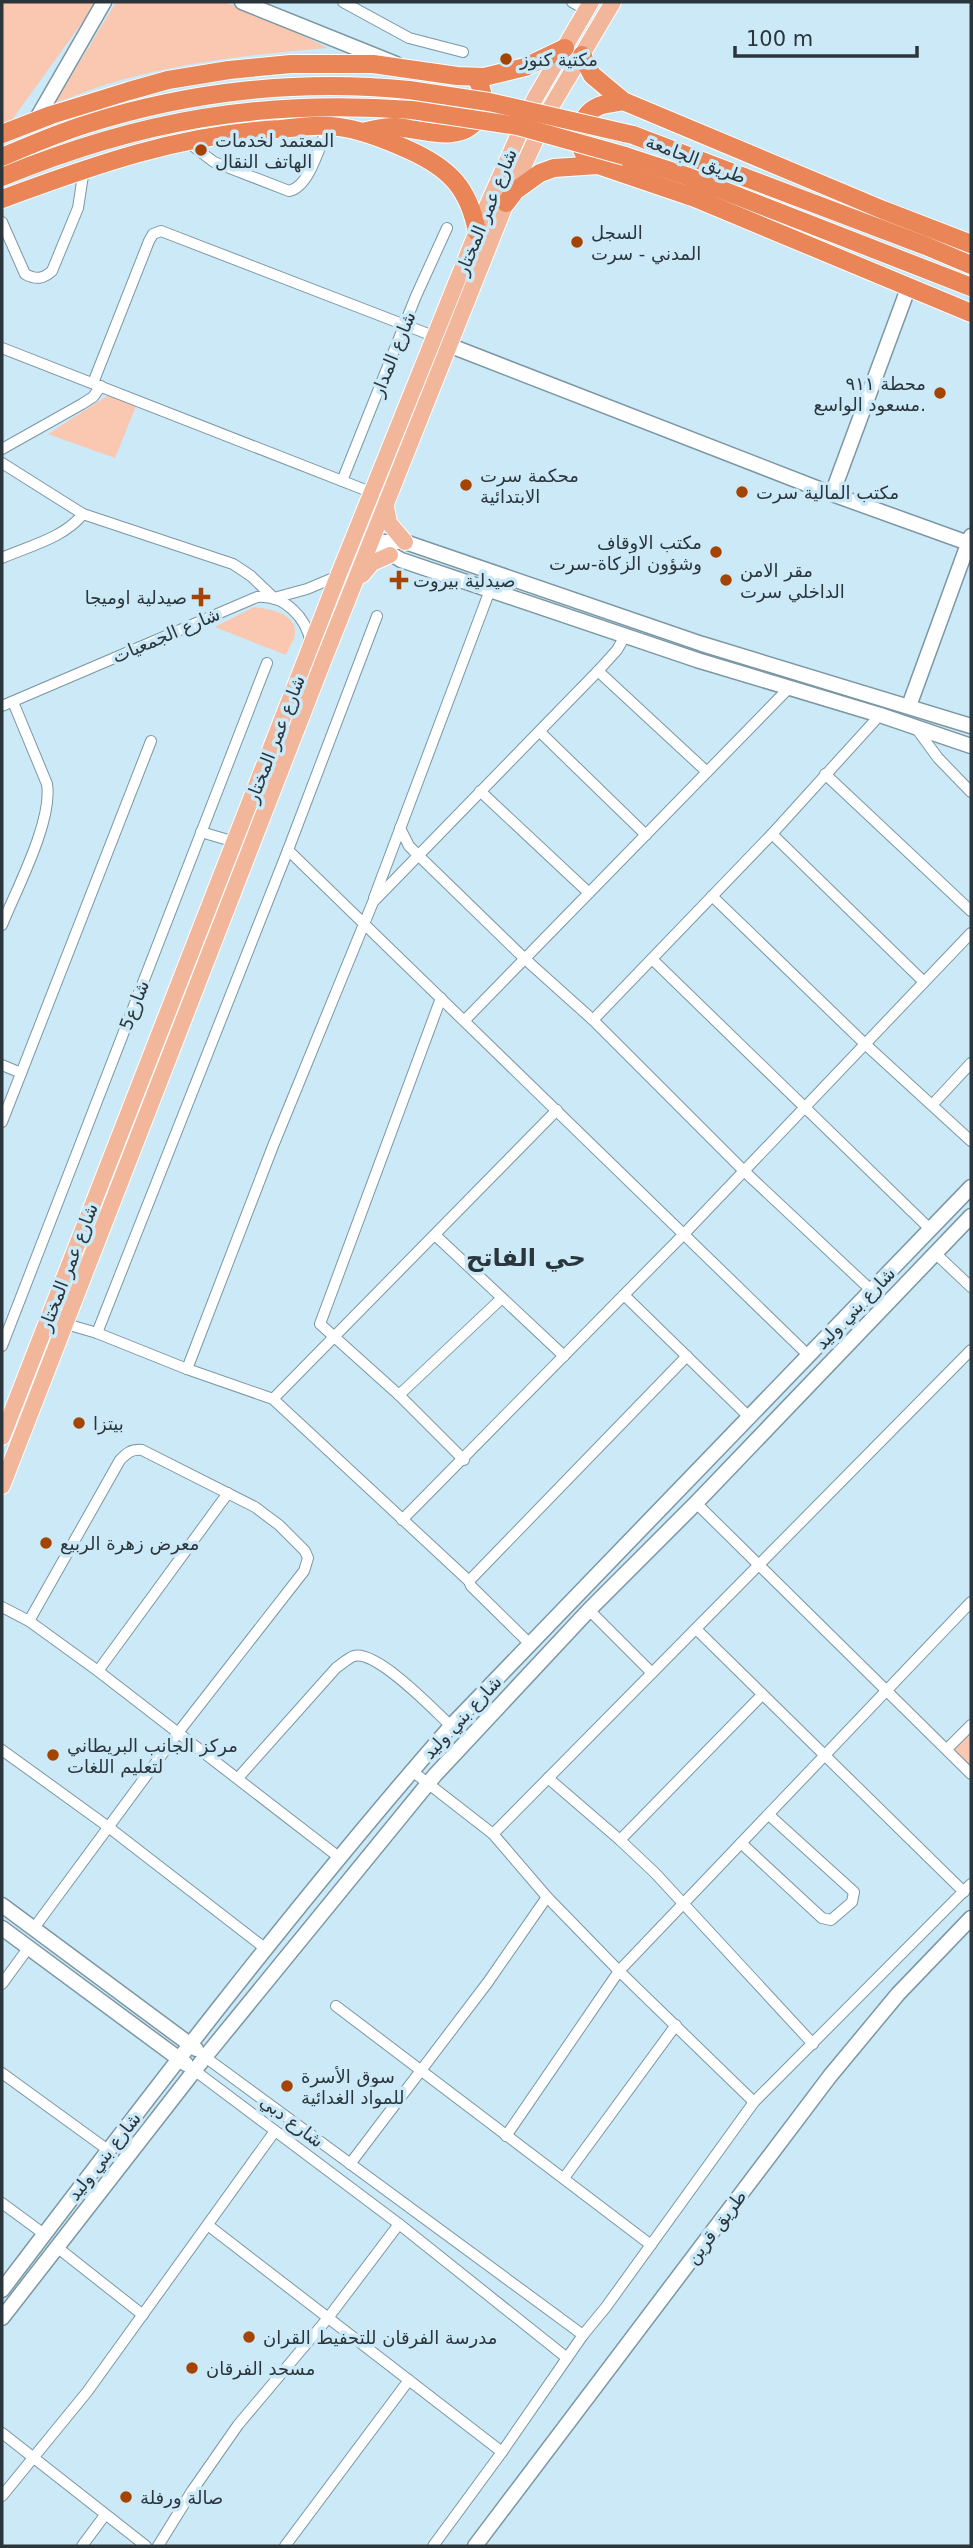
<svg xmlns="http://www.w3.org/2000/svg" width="973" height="2548" font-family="'DejaVu Sans',Cairo,sans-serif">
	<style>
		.green { fill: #fac7b0 }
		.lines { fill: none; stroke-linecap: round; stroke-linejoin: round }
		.street-casing { stroke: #7b97a4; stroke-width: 12 }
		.secondary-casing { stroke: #7b97a4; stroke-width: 17 }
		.primary-casing { stroke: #fff; stroke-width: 18 }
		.highway-casing { stroke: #fff; stroke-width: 20 }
		.street { stroke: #fff; stroke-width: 10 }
		.secondary { stroke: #fff; stroke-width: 14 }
		.primary { stroke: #f2b69a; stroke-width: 16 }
		.highway { stroke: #e98556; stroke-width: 18 }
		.highway-bridge-casing { stroke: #fff; stroke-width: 20; stroke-linecap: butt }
		.highway-bridge { stroke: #e98556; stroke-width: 18 }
		.poi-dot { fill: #a54301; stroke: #cce9f8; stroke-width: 2.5 }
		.labels { text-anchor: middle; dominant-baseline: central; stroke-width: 7; stroke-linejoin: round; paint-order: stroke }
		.poi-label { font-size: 18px; fill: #2b363c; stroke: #cce9f8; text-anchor: start }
		.street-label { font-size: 18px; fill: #2b363c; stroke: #cce9f8 }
		.district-label { font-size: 24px; font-weight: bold; fill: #2b363c; stroke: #cce9f8 }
	</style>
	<rect width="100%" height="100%" fill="#cce9f8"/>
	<g class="green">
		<polygon points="2,2 97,2 6,128 2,130"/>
		<path d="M116,2h108l48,19 56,27c-70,6 -139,13 -207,32 -22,6 -44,15 -66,23z"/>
		<polygon points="107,396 133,402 136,406 115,458 48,434"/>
		<path d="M254,607c13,2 42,5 41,26 0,6 -7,16 -9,22l-71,-28z"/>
		<polygon points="971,1722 971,1776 945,1749"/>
	</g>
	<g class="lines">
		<defs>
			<g id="street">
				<polyline points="343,2 409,38 463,52"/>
				<polyline points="572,2 586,10"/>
				<path d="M186,141l28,21 75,29c21,-4 31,-47 39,-65"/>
				<path d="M2,222l23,52c11,6 18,5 27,-3l26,-63 6,-39"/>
				<polyline points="2,348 373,493"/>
				<polyline points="93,383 149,241 153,234 161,231 436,337"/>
				<polyline points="2,449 82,404 93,397 101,386"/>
				<polyline points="2,463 83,514 233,564 251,576 274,598 307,589 338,576 356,582"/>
				<polyline points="342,481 416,296 447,228"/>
				<path d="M2,558c27,-12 62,-20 81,-44"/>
				<polyline points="598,671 707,772"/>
				<path d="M2,706l255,-109c28,-2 49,20 54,46"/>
				<polyline points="916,728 938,758 971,792"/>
				<polyline points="540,732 646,835"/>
				<polyline points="825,774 971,911"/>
				<polyline points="480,791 589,893"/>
				<polyline points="400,828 409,846 419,856 525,959 593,1020 744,1171 872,1291"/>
				<polyline points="201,832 235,842"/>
				<polyline points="772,834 924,982"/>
				<polyline points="288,850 809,1356"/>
				<polyline points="712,896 865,1044 971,1141"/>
				<polyline points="374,898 490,590"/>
				<path d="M2,925c14,-35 51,-104 45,-141l-34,-82"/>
				<polyline points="652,959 930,1229"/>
				<polyline points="441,998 320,1324 399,1395 464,1460"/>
				<polyline points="465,1020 790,687"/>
				<polyline points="593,1020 772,834 880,715"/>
				<polyline points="2,1065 21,1073"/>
				<polyline points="933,1104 971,1063"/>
				<polyline points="2,1122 151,741"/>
				<polyline points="435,1235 564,1356"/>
				<polyline points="935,1253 971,1287"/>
				<polyline points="624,1295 749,1417"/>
				<polyline points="66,1324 97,1333 187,1369 273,1399 469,1581 471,1586 530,1644"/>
				<polyline points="97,1333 288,850 377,616"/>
				<polyline points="2,1346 267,663"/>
				<polyline points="187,1369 273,1146 373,902 598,671 617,650 625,636"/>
				<polyline points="399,1395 502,1298"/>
				<polyline points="273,1399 557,1110"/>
				<polyline points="696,1503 971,1774"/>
				<polyline points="402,1520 683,1235 971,933"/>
				<polyline points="469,1581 687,1356"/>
				<polyline points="2,1607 29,1621 98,1671 340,1858"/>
				<polyline points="589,1610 652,1673"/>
				<path d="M29,1621l91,-161c7,-7 11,-11 22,-10l113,57 24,18 26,26 3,7 -4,13 -127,163 -143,194"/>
				<polyline points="696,1629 964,1892"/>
				<polyline points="98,1671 228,1493"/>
				<polyline points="947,1749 971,1725"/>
				<polyline points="2,1750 107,1826 266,1949"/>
				<polyline points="412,1771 493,1834 547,1897 619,1971 754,2102"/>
				<path d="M238,1778l98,-110c6,-4 12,-10 18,-12 23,-6 80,54 97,70"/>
				<polyline points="548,1778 620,1840 655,1873 813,2044"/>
				<polyline points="493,1834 971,1350"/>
				<polyline points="620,1840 762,1695"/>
				<polyline points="741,1843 822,1918 831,1920 852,1902 854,1892 769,1815"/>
				<polyline points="2,1984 29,1947"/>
				<polyline points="336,2006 651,2245"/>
				<polyline points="205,2057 583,2335"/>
				<polyline points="194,2070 399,2224 567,2358"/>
				<polyline points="2,2073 108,2150"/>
				<polyline points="506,2136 619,1971 971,1602"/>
				<polyline points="350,2164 488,1982 547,1897"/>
				<polyline points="564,2178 676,2025"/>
				<polyline points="2,2203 44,2234"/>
				<polyline points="209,2226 502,2452"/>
				<polyline points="58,2248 143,2315"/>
				<polyline points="2,2433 146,2546"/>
				<polyline points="2,2496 87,2392 275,2131"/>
				<polyline points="82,2546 105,2515"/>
				<polyline points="158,2546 192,2491 238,2425 328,2318 399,2224"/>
				<polyline points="285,2546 409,2380"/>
				<polyline points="433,2546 502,2452 583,2335 606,2307 754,2102 971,1884"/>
			</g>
			<g id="secondary">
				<polyline points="242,2 396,64"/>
				<polyline points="36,120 104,2"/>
				<polyline points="451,346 832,494 968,543"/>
				<polyline points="832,494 909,286"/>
				<polyline points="355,536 371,542 401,560 697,660 880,715 971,746"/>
				<polyline points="371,542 405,542 702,644 971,726"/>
				<polyline points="909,706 971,536"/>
				<polyline points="2,1905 196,2049"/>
				<polyline points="2,1928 186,2064"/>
				<path d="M2,2290c145,-191 291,-383 449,-564l520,-539"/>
				<polyline points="2,2318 205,2057 435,1775 589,1610 696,1503 971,1216"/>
				<polyline points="475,2546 830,2076 898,1994 971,1918"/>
			</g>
			<g id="primary">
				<polyline points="386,507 389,523 405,542"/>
				<polyline points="362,575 372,563 390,555"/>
				<polyline points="2,1437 338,576 488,204 534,100 591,2"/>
				<polyline points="2,1486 324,659 506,203 551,107 613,2"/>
			</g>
			<g id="highway">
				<polyline points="582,55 592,75 623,101 883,210 971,244"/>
				<path d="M363,132c11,-3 21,-5 33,-5 26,2 64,18 82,-9 9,-14 5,-27 -2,-41"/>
				<polyline points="2,134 51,115 129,91 168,80 229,70 291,64 373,64 457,76 484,77 525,67 565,48"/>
				<polyline points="633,135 926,246 971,265"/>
				<path d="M585,156c-10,-18 -6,-41 14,-50 8,-3 16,-3 24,-5"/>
				<polyline points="625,156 686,176 971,287"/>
				<path d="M2,157c28,-12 56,-24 85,-33 103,-33 214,-45 322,-34"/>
				<path d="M2,177c138,-57 261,-78 410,-67"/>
				<path d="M2,199c92,-34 179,-65 278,-70 19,-2 39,-5 59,-2 24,3 48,13 70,23 40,18 60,38 68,82"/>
				<polyline points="506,203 515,191 540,173 554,168 598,165 695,198 971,313"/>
			</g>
		</defs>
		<use href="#street" class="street-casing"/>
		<use href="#secondary" class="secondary-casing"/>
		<use href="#primary" class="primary-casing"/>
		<use href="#highway" class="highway-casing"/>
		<use href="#street" class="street"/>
		<use href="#secondary" class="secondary"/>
		<use href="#primary" class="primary"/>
		<use href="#highway" class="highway"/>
		<defs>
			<g id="highway-bridge">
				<polyline points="409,90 489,102 633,135"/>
				<polyline points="412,110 518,126 625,156"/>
			</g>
		</defs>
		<use href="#highway-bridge" class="highway-bridge-casing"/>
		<use href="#highway-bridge" class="highway-bridge"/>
	</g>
	<g class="poi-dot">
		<circle cx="506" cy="59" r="7"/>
		<circle cx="201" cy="150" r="7"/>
		<circle cx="577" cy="242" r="7"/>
		<circle cx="940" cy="393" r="7"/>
		<circle cx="466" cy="485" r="7"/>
		<circle cx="742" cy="492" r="7"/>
		<circle cx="716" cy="552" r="7"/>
		<path d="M395.5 569.5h7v7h7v7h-7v7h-7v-7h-7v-7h7z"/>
		<circle cx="726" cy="580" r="7"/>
		<path d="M197.5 586.5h7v7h7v7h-7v7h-7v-7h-7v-7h7z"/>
		<circle cx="79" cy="1423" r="7"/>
		<circle cx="46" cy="1543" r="7"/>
		<circle cx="53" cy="1755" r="7"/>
		<circle cx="287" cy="2086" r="7"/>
		<circle cx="249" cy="2337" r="7"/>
		<circle cx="192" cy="2368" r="7"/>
		<circle cx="126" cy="2497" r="7"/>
	</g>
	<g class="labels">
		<g class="poi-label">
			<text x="520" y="59">مكتية كنوز</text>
			<text x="215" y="140">المعتمد لخدمات<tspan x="215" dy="21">الهاتف النقال</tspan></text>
			<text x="591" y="232">السجل<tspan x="591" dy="21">المدني - سرت</tspan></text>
			<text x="926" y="383" text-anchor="end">محطة ٩١١<tspan x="926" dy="21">مسعود الواسع.</tspan></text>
			<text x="480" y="475">محكمة سرت<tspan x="480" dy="21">الابتدائية</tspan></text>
			<text x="756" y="492">مكتب المالية سرت</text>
			<text x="702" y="542" text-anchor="end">مكتب الاوقاف<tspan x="702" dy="21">وشؤون الزكاة-سرت</tspan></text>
			<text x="740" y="570">مقر الامن<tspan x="740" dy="21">الداخلي سرت</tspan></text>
			<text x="413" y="580">صيدلية بيروت</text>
			<text x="187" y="597" text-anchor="end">صيدلية اوميجا</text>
			<text x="93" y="1423">بيتزا</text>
			<text x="60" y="1543">معرض زهرة الربيع</text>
			<text x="67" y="1745">مركز الجانب البريطاني<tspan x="67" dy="21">لتعليم اللغات</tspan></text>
			<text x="301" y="2076">سوق الأسرة<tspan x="301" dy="21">للمواد الغدائية</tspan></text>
			<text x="263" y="2337">مدرسة الفرقان للتحفيط القران</text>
			<text x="206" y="2368">مسحد الفرقان</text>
			<text x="140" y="2497">صالة ورفلة</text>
		</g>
		<g class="street-label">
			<text transform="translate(696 159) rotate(21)">طريق الجامعة</text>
			<text transform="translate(486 212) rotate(-68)">شارع عمر المختار</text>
			<text transform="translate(393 354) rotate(-68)">شارع المدار</text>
			<text transform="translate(166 635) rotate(-23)">شارع الجمعيات</text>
			<text transform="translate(275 739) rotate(-69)">شارع عمر المختار</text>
			<text transform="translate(134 1005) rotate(-69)">شارع5</text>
			<text transform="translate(68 1267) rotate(-69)">شارع عمر المختار</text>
			<text transform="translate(855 1308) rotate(-46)">شارع بني وليد</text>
			<text transform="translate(462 1717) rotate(-47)">شارع بني وليد</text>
			<text transform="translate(292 2121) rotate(37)">شارع دبي</text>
			<text transform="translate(104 2156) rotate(-52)">شارع بني وليد</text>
			<text transform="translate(716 2227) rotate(-53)">طريق قرين</text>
		</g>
		<g class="district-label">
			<text x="526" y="1258">حي الفاتح</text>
		</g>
	</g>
	<rect width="973" height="2548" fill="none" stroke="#2b363c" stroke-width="7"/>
	<path d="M735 46v10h182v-10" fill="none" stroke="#2b363c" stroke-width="3.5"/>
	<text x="746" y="46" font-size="21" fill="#2b363c" stroke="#cce9f8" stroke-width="5" paint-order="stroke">100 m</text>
</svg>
